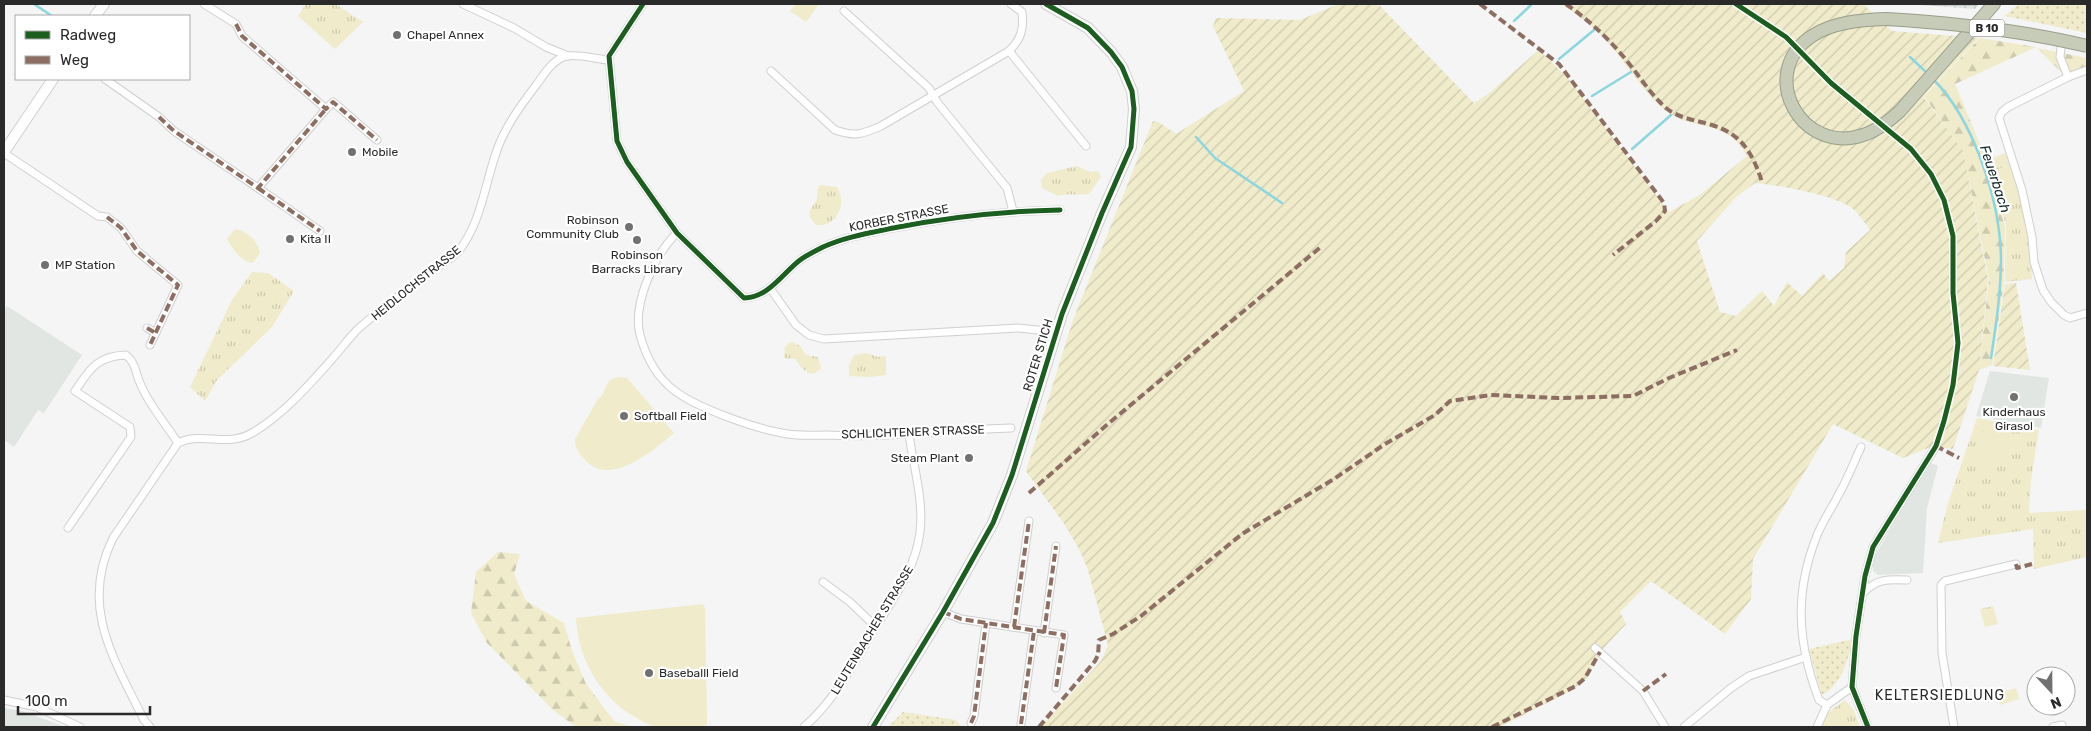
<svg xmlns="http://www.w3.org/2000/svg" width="2091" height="731" font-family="Rubik,sans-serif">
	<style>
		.built { fill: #e1e6e2 }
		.industrial { fill: url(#industrial-grid) }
		.grass { fill: url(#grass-dots) }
		.forest { fill: url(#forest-firs) }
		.park { fill: url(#park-tufts) }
		.garden { fill: url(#garden-furrows); fill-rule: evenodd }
		.pitch { fill: #f0ebcb }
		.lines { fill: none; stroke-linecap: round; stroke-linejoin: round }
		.stream { stroke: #8cd6df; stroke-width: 2.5 }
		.street-casing { stroke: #cfd0cf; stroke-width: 9 }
		.secondary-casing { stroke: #cfd0cf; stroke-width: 12 }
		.highway-casing { stroke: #989e89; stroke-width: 14 }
		.street { stroke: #fdfefd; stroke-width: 7 }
		.secondary { stroke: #fdfefd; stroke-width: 10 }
		.highway { stroke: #c7ccb8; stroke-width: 12 }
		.highway-bridge-casing { stroke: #989e89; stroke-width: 14; stroke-linecap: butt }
		.highway-bridge { stroke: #c7ccb8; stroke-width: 12 }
		.quiet { stroke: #8d6e63; stroke-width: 4; stroke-dasharray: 8 4; stroke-linecap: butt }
		.cycleway-casing { stroke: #fff; stroke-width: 8 }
		.cycleway { stroke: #1b5e20; stroke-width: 5 }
		.poi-dot { fill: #707170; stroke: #fff; stroke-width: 2 }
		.labels { text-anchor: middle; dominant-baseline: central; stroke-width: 4.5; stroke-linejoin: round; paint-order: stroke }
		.shield { fill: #fff; stroke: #696a69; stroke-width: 1 }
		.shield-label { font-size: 11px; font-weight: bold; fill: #292a29 }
		.poi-label { font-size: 12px; fill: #292a29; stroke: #fff; text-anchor: start }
		.street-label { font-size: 12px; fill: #292a29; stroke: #fff }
		.water-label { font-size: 14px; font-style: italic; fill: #1a2e30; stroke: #fff }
		.neighbourhood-label { font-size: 14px; letter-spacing: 1px; fill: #292a29; stroke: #fff }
	</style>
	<defs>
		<pattern id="industrial-grid" width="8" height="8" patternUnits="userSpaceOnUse" patternTransform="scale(1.25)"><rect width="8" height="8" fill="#e1e6e2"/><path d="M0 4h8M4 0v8" fill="none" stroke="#c1c5c2"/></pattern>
		<pattern id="grass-dots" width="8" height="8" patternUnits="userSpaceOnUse" patternTransform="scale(1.25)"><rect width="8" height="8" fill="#f0ebcb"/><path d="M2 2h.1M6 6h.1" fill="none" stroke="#cecaae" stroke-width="1.8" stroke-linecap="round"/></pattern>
		<pattern id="forest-firs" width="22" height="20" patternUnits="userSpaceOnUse" patternTransform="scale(1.25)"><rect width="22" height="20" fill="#f0ebcb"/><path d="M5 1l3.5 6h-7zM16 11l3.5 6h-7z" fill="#cecaae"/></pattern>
		<pattern id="park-tufts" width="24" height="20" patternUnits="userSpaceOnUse" patternTransform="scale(1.25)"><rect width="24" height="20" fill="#f0ebcb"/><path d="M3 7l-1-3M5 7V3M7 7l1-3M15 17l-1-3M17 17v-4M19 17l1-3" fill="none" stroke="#cecaae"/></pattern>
		<pattern id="garden-furrows" width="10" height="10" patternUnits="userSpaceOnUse" patternTransform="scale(1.25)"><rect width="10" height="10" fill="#f0ebcb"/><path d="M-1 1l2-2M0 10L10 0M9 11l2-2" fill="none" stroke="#cecaae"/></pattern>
	</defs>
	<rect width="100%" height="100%" fill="#f4f5f4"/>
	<g class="built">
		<polygon points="7,306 82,355 44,413 38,410 14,447 4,440 4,311"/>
		<polygon points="1990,371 2049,378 2041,428 1976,416"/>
		<polygon points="1930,459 1933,460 1931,463 1938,466 1927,508 1923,573 1878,575 1873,571 1872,561"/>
		<polygon points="4,708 22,711 66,727 4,727"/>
	</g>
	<polygon class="industrial" points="1908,4 1979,4 1975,9"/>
	<g class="grass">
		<polygon points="2018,4 2087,4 2087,33 2005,16"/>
		<path d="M1853,639c-5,20 -11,46 -31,56l-13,-46z"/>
		<polygon points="903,712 956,720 962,727 888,727"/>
	</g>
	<g class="forest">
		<polygon points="1980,38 2036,47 1955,84 1987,161 2005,227 2004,283 1992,365 1979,370 1989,279 1963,151 1924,96"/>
		<polygon points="2037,48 2087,58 2087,69 2066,77"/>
		<polygon points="498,552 520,554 514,574 526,601 564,623 572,651 586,684 614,721 632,727 576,727 553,710 487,643 471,613 476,572"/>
	</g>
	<g class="park">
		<polygon points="306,4 335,4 363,22 335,49 298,16"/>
		<polygon points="2005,153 2019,191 2028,238 2032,279 2005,282 2006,226 1988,160"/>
		<path d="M1077,166l13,6 8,-1 3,6 -12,17c-11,2 -20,-2 -31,2l-16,-8 -1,-8 6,-7z"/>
		<path d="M820,185l17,2c11,16 -1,41 -21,38 -14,-15 -1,-18 1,-27 1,-6 -1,-7 3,-13z"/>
		<polygon points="252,272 268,273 294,291 272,327 217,380 205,401 190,387 232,300"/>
		<path d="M793,342l7,4 6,9 12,2 3,11 -7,6c-10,-1 -13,-8 -19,-15l-11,-1 1,-11 4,-4z"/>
		<polygon points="866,353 878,357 886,356 886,375 869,377 849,376 849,365 854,355"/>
		<polygon points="1977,418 2039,430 2031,480 2029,513 2087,510 2087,557 2034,569 2033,529 1938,543 1947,506"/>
		<polygon points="1993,606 1998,624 1985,627 1980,609"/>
		<polygon points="2016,688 2019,699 2000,705 1997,694"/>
		<polygon points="1845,700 1854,711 1860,727 1820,727 1826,714"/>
	</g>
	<g class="garden">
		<path d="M1339,4h39l96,99 14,-9 51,-44 28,27 102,135 31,-17 47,-39c-21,-39 -51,-23 -81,-45 -20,-16 -38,-45 -55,-65 -14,-17 -31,-29 -49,-42h301l29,27 87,7 -56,58 40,55 25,128 -9,91 -26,79 -20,-3 -30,12 -70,-34 -80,135 -2,40 -26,35 -74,-53 -31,31 6,12 -24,26 -16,29 -17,13 -69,35h-459l60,-66 7,-16 -20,-75 -8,-19 -15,-26 -39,-54 47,-151 80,-199 7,2 16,11 68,-43 -31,-65 3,-8 84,2zM1755,183c22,2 81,12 98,26 6,5 12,14 17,21l-24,22 -2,16 -15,13 -6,-8 -21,23 -15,-14 -13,24 -12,-15 -26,25 -16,-4 -23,-71 39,-44z"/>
		<polygon points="2016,283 2030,370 1993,366 2005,284"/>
	</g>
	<g class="pitch">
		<polygon points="796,4 819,4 806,22 790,11"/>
		<polygon points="2009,165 2018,189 2002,195 1993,171"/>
		<path d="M235,229c11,1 23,12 25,24l-7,10c-12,-1 -21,-15 -26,-24z"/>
		<path d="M619,377l8,1 47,55c-20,17 -62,53 -87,29 -7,-7 -12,-13 -12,-23l23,-40c11,-8 4,-19 21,-22z"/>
		<polygon points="1985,425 2009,435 1994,473 1969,464"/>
		<path d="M703,604l2,4 2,116 -3,3c-15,0 -32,2 -46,0 -8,-1 -18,-7 -25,-11 -34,-21 -55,-58 -57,-98z"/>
	</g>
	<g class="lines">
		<g class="stream">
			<polyline points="34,4 52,16"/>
			<polyline points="1514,21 1532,4"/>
			<polyline points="1910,57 1927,73"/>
			<polyline points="1559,59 1594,30"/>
			<path d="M1933,79c41,41 67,122 68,179 0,34 -5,67 -10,100"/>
			<polyline points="1592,96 1631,72"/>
			<polyline points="1196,137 1215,158 1282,203"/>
			<polyline points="1632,149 1671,115"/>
		</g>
		<defs>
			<g id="street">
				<polyline points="204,4 236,24 242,36 326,109 333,102 377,140"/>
				<polyline points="463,4 514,28 546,47 568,56"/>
				<path d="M643,4l-34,52 8,85 10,21 50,71 67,65c24,0 39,-25 56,-38 7,-5 15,-9 23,-13 22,-10 46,-14 70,-19 56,-11 110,-17 167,-18"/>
				<polyline points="844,11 929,88 937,102 1007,188 1013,211"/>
				<polyline points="2062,38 2060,57 2068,77"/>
				<polyline points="1009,51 1086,146"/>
				<polyline points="2087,70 2068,77 2008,107 2002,112 1999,118 2022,190 2032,237 2034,262 2043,290 2051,302 2064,315 2070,318 2087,313"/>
				<path d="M771,71l64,59c20,7 28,4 46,-4l128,-75c12,-12 15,-21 13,-39l-11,-8"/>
				<polyline points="105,79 159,117 174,131 258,188 326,109"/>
				<polyline points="4,153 98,216 107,217 121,228 137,251 178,285 150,345"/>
				<polyline points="258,188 320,231"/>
				<path d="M677,233c-22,21 -45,71 -37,102 6,22 16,42 35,56 24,18 84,39 113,43 12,2 25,1 38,1 62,3 123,-5 185,-7"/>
				<polyline points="770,288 796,325 809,335 824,339 1018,328 1038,330"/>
				<polyline points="147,328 156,333"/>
				<path d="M178,443c25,-12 48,5 74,-10 31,-18 57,-48 81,-75 8,-9 16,-20 25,-29 31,-28 67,-51 100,-77 23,-29 26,-64 38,-99 8,-25 25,-48 41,-69 8,-11 16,-25 30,-28 12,-2 29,3 42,4"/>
				<path d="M68,528l63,-91 -1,-10 -55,-36c15,-22 22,-35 51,-36 10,8 9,17 14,28 8,21 26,41 38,60l-65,95c-34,69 1,121 31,182l6,7"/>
				<polyline points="823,582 850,602 876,627"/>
				<path d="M1863,593c13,-14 25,-14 44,-13"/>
				<polyline points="943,612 961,619 1064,635 1056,688"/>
				<polyline points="1014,627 1029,521"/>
				<polyline points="1044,633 1056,546"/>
				<polyline points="1595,648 1643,691 1665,727"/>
				<polyline points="4,700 37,707 80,727"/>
				<path d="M1827,705l-8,-5c-22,-58 -25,-109 -1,-167 6,-14 15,-27 22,-41 8,-14 14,-30 21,-45"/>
				<polyline points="971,723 974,716 986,623"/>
				<polyline points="1021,724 1034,631"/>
				<path d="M804,727c32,-28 51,-66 73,-102 18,-29 39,-58 43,-93 4,-32 -7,-67 -11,-98"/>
				<polyline points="1684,727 1731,688 1749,676 1806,657"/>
				<polyline points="1817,727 1827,705 1852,687"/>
				<polyline points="1868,727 1852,687 1856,636 1865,576 1873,547 1936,446"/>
				<polyline points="1954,727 1942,653 1941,585 1945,581 2016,564"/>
				<polyline points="2053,727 2062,725"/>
			</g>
			<g id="secondary">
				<polyline points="95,16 104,4"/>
				<polyline points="4,152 53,79"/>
				<polyline points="873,727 943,612 993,523 1012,475 1062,314 1102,213 1131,147 1134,109 1132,91 1122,67 1111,52 1088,28 1046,4"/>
			</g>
			<path id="highway" d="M1886,19c-25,1 -53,3 -74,17 -56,37 -11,120 51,99 14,-4 26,-14 37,-24l94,-107"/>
		</defs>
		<use href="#street" class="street-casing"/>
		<use href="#secondary" class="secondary-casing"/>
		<use href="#highway" class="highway-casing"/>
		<use href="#street" class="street"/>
		<use href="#secondary" class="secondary"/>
		<use href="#highway" class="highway"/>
		<defs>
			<path id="highway-bridge" d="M1886,19c67,4 135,11 201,27"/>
		</defs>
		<use href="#highway-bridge" class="highway-bridge-casing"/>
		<use href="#highway-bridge" class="highway-bridge"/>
		<g class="quiet">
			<polyline points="1480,4 1559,64 1664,203 1665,211 1656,221 1613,255"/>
			<path d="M1566,4c21,15 39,31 56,51 15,17 27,38 44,53 14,11 30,12 46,17 30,9 41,29 50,57"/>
			<polyline points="236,24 242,36 326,109 333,102 377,140"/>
			<polyline points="159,117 174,131 258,188 326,109"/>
			<polyline points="258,188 320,231"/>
			<polyline points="107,217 121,228 137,251 178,285 150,345"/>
			<polyline points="147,328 156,333"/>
			<polyline points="1936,446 1959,458"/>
			<polyline points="1029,493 1109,423 1322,246"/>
			<polyline points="2016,564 2017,568 2032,564"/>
			<polyline points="943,612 961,619 1064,635 1056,688"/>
			<polyline points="1014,627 1029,521"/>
			<polyline points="1044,633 1056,546"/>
			<polyline points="1643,691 1666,674"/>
			<polyline points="971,723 974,716 986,623"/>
			<polyline points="1021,724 1034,631"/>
			<polyline points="1039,727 1095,661 1098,655 1099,640 1113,634 1141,616 1242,534 1334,479 1385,444 1435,415 1450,401 1491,395 1559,398 1633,396 1669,378 1737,350"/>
			<polyline points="1492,727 1576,686 1585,678 1600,652"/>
		</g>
		<defs>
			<g id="cycleway">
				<path d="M643,4l-34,52 8,85 10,21 50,71 67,65c24,0 39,-25 56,-38 7,-5 15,-9 23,-13 22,-10 46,-14 70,-19 56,-11 110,-17 167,-18"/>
				<polyline points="1736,4 1786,37 1831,83 1911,149 1931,174 1944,200 1953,236 1953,293 1958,343 1953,385 1944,421 1936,446 1873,547 1865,576 1856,636 1852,687 1868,727"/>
				<polyline points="873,727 943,612 993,523 1012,475 1062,314 1102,213 1131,147 1134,109 1132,91 1122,67 1111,52 1088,28 1046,4"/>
			</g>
		</defs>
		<use href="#cycleway" class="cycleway-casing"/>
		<use href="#cycleway" class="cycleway"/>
	</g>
	<g class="poi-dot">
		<circle cx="397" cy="35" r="5"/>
		<circle cx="352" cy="152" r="5"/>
		<circle cx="629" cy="227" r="5"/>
		<circle cx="290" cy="239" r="5"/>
		<circle cx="637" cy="240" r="5"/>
		<circle cx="45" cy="265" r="5"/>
		<circle cx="2014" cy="397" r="5"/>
		<circle cx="624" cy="416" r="5"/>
		<circle cx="969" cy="458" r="5"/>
		<circle cx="649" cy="673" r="5"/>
	</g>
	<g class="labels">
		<rect class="shield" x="1969.5" y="19.5" width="35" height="17" rx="4"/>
		<g class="shield-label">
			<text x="1987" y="28">B 10</text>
		</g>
		<g class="poi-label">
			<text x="407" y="35">Chapel Annex</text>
			<text x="362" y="152">Mobile</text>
			<text x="619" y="220" text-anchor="end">Robinson<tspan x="619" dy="14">Community Club</tspan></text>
			<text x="300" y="239">Kita II</text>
			<text x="637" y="255" text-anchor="middle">Robinson<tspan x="637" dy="14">Barracks Library</tspan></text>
			<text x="55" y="265">MP Station</text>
			<text x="2014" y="412" text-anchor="middle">Kinderhaus<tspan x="2014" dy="14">Girasol</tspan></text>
			<text x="634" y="416">Softball Field</text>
			<text x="959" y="458" text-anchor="end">Steam Plant</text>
			<text x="659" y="673">Baseballl Field</text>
		</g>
		<g class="street-label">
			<text transform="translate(899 218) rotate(-11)">KORBER STRASSE</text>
			<text transform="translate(416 283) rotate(-39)">HEIDLOCHSTRASSE</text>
			<text transform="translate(1038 355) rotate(-73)">ROTER STICH</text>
			<text transform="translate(913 432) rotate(-2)">SCHLICHTENER STRASSE</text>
			<text transform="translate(872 630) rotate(-59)">LEUTENBACHER STRASSE</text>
		</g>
		<g class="water-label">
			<text transform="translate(1995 179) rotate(72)">Feuerbach</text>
		</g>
		<g class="neighbourhood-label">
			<text x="1940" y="695">KELTERSIEDLUNG</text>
		</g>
	</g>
	<rect width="2091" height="731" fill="none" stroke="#292a29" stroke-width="10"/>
	<rect x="15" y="15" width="175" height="65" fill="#ffffff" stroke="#a9aaa9"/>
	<rect x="25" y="31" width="25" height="8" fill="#1b5e20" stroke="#a9aaa9"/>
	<text x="60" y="40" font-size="15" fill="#292a29">Radweg</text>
	<rect x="25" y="56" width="25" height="8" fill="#8d6e63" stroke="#a9aaa9"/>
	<text x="60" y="65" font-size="15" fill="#292a29">Weg</text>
	<g transform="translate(2051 691) rotate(158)"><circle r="24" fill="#ffffff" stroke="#a9aaa9"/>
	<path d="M0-4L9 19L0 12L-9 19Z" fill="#707170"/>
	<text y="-8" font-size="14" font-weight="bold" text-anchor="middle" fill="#292a29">N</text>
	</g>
	<path d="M18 706v8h132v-8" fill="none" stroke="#292a29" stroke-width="2.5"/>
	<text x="25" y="706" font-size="15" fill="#292a29" stroke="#ffffff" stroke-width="4" paint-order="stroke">100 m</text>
</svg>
